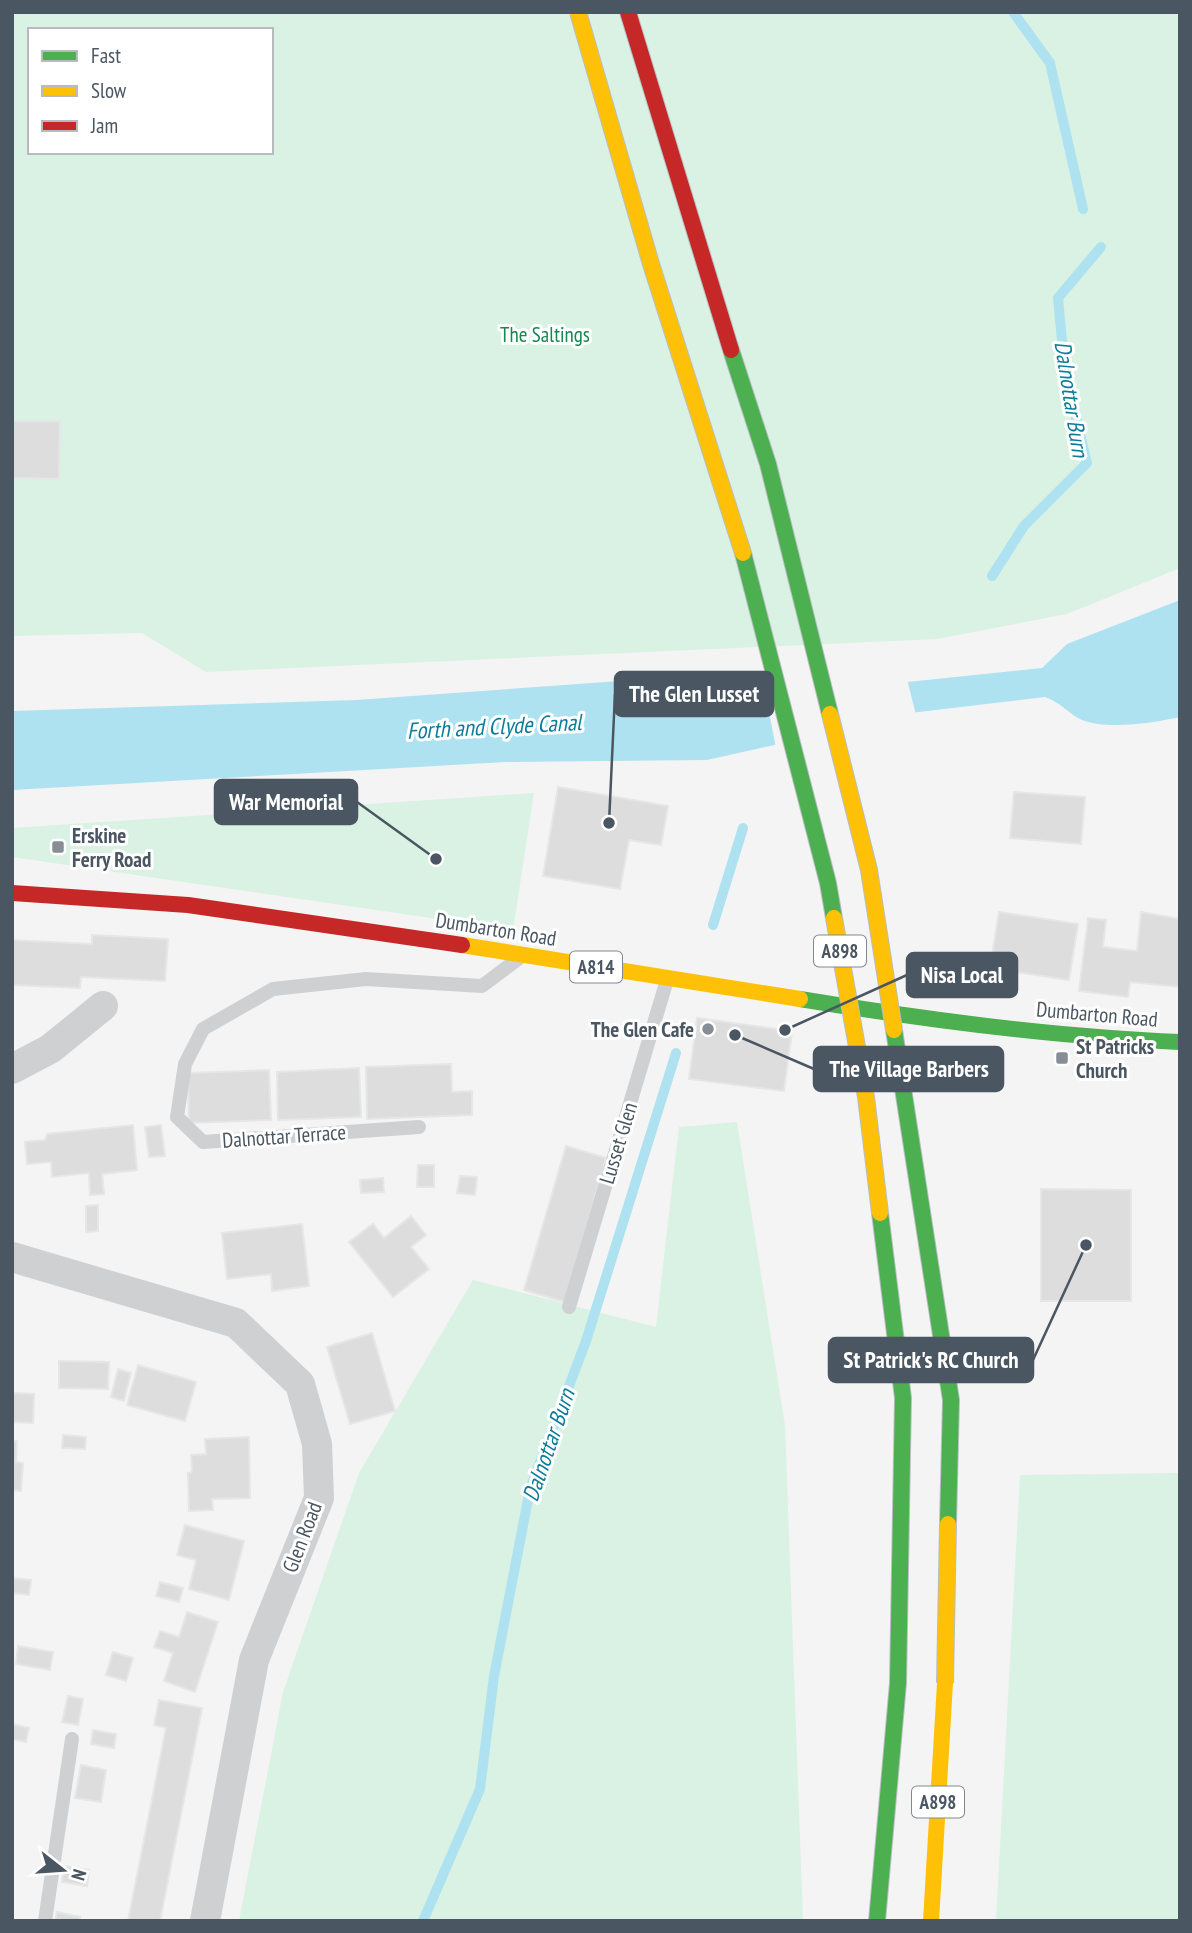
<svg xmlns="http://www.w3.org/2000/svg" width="1192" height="1933" font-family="'PT Sans Narrow',sans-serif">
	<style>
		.green { fill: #d9f2e3; fill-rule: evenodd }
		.water { fill: #aee2f0 }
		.pier { fill: #f4f4f4 }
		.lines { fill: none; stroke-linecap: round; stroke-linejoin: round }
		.stream { stroke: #aee2f0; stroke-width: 10 }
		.building { fill: #ddddde; stroke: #e5e6e7; stroke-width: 2 }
		.lane { stroke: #ced0d2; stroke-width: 14 }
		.street { stroke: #ced0d2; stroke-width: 30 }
		.fast { stroke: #4caf50; stroke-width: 16 }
		.slow { stroke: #ffc107; stroke-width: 16 }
		.jam { stroke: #c62828; stroke-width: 16 }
		.fast-bridge-casing { stroke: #b9bec3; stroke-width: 18; stroke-linecap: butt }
		.slow-bridge-casing { stroke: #b9bec3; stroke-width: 18; stroke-linecap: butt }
		.jam-bridge-casing { stroke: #b9bec3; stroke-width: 18; stroke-linecap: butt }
		.fast-bridge { stroke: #4caf50; stroke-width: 16 }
		.slow-bridge { stroke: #ffc107; stroke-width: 16 }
		.jam-bridge { stroke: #c62828; stroke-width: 16 }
		.poi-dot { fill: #868d94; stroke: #fff; stroke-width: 2.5 }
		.labels { text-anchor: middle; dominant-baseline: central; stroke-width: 6; stroke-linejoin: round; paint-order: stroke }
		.shield { fill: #fff; stroke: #808990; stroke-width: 2 }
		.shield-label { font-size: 19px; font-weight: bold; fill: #4a5661 }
		.park-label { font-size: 21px; fill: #17864f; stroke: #fff }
		.poi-label { font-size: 21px; font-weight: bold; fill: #4a5661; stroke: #fff; text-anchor: start }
		.street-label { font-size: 21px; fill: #4a5661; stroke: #fff }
		.water-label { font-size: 23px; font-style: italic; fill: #0c7c9b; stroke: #fff }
		.leader { fill: none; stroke: #4a5661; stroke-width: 2.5 }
		.callout-dot { fill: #4a5661; stroke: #fff; stroke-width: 2.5 }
		.callout { fill: #4a5661; stroke: #4a5661; stroke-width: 2.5 }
		.callout-label { font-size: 23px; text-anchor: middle; font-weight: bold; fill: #fff }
	</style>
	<rect width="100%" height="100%" fill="#f4f4f4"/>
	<g class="green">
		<path d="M12,12h1168v556l-113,46 -130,25 -731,33 -64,-39 -130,3zM30,30h241v122h-241z"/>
		<polygon points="534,793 513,930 12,857 12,828"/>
		<polygon points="737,1122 785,1426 803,1921 239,1921 283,1692 359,1473 473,1280 656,1327 679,1127"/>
		<polygon points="1180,1473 1180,1921 996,1921 1020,1475"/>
	</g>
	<path class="water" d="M1180,600v117c-27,6 -72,13 -98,3 -12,-5 -20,-17 -37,-23l-177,21 -18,10 -143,32 -201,2 -494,28v-79l344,-11 319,-23 155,-2 29,12 183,-19 25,-24z"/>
	<polygon class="pier" points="830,671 860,684 907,679 916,715 869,721 851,732 776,748 761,672"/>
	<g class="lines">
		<g class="stream">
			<polyline points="1013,12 1050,63 1083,209"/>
			<polyline points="992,576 1024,526 1087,463 1065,373 1058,298 1101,247"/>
			<polyline points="713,925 743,828"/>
			<polyline points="423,1921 480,1789 494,1676 530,1489 586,1341 676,1053"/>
		</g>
	</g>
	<g class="building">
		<polygon points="12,421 60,421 59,479 12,478"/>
		<polygon points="558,787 668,806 661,845 629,840 620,889 543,876"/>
		<polygon points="1014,792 1085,797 1081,844 1010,838"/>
		<polygon points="999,912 1078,924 1069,980 990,968"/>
		<polygon points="1141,912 1180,919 1180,987 1130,982 1128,997 1079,991 1088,918 1106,920 1103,947 1137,951"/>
		<polygon points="92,935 168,939 165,981 81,977 80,988 12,985 12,940 92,944"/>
		<polygon points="697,1018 792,1031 784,1091 689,1079"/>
		<polygon points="451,1064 452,1092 472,1091 472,1115 367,1119 366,1067"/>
		<polygon points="359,1068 361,1117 278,1120 277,1072"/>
		<polygon points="269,1070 271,1120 189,1123 188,1073"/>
		<polygon points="133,1125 137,1170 102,1174 104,1194 90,1195 89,1173 52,1177 51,1162 27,1164 25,1142 45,1140 47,1134"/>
		<polygon points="161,1125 165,1156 149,1157 145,1127"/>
		<polygon points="566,1146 606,1158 565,1302 524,1290"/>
		<polygon points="418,1165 434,1165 434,1187 417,1187"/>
		<polygon points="460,1176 477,1177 475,1195 457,1193"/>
		<polygon points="383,1178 384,1192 361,1193 360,1180"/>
		<polygon points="1041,1189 1131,1190 1131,1301 1041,1301"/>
		<polygon points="98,1205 98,1231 86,1232 86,1206"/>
		<polygon points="411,1216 426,1235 411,1247 429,1269 393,1297 349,1242 373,1224 384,1238"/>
		<polygon points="302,1224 309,1286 272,1291 271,1274 227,1279 222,1233"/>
		<polygon points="372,1333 395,1411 350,1424 327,1347"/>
		<polygon points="59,1361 109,1362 108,1389 59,1388"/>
		<polygon points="138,1365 196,1382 185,1421 127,1405"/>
		<polygon points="118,1369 131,1373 124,1401 111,1397"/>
		<polygon points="12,1393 34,1394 33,1423 12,1422"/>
		<polygon points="63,1435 86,1437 85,1449 62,1448"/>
		<polygon points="249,1437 250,1498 212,1499 213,1510 189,1511 188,1473 192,1472 191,1455 206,1454 205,1439"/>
		<polygon points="12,1441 17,1441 16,1462 23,1463 21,1491 12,1490"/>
		<polygon points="185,1525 244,1541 229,1600 189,1589 196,1560 177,1555"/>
		<polygon points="12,1578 31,1580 29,1595 12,1593"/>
		<polygon points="160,1582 183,1588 179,1602 156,1596"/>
		<polygon points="187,1612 218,1622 195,1692 164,1681 173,1653 154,1647 160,1631 179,1637"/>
		<polygon points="18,1646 53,1652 50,1670 16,1664"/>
		<polygon points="113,1652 133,1658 126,1681 106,1675"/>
		<polygon points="68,1696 83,1699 78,1725 62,1722"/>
		<polygon points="159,1700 202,1708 160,1921 128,1921 166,1728 154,1725"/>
		<polygon points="12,1724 29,1728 26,1742 12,1739"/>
		<polygon points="93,1730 116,1734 114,1748 91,1744"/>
		<polygon points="81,1765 106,1770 101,1802 75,1798"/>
		<polygon points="64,1866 89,1870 87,1886 62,1882"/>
		<polygon points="57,1912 80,1917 79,1921 55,1921"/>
	</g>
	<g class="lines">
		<g class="lane">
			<polyline points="419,1127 203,1142 177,1117 185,1064 203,1029 273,989 366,979 482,986 518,959"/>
			<polyline points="569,1307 667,980"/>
			<polyline points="45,1921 72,1739"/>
		</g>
		<g class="street">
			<polyline points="12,1069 50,1049 103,1006"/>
			<polyline points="12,1257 236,1323 300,1384 317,1444 319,1498 254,1660 205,1921"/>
		</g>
		<path class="fast" d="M800,999c126,21 253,38 380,43"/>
		<g class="slow">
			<polyline points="462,945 800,999"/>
			<polyline points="931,1921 945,1683"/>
		</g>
		<polyline class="jam" points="12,893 188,905 462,945"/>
		<defs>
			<g id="fast-bridge">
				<polyline points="731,350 768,464 830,714"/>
				<polyline points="743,553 828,883 834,918"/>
				<polyline points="894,1030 951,1400 948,1524"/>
				<polyline points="877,1921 898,1683 903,1398 880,1213"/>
			</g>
			<g id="slow-bridge">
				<polyline points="578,12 651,264 743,553"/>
				<polyline points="830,714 869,870 894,1030"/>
				<polyline points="834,918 866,1097 880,1213"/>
				<polyline points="945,1683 948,1524"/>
			</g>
			<polyline id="jam-bridge" points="628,12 731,350"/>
		</defs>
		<use href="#fast-bridge" class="fast-bridge-casing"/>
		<use href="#slow-bridge" class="slow-bridge-casing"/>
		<use href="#jam-bridge" class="jam-bridge-casing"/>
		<use href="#fast-bridge" class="fast-bridge"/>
		<use href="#slow-bridge" class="slow-bridge"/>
		<use href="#jam-bridge" class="jam-bridge"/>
	</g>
	<g class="poi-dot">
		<rect x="51" y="840" width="14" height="14" rx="3.5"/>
		<circle cx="708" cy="1029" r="7"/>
		<rect x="1055" y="1051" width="14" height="14" rx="3.5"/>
	</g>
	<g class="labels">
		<g class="shield">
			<rect x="814" y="935.5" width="52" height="31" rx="5"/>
			<rect x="570" y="951.5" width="52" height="31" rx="5"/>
			<rect x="912" y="1786.5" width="52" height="31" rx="5"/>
		</g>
		<g class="shield-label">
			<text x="840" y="951">A898</text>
			<text x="596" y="967">A814</text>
			<text x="938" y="1802">A898</text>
		</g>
		<g class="park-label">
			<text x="545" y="334">The Saltings</text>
		</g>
		<g class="poi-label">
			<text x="72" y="835">Erskine<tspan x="72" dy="24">Ferry Road</tspan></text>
			<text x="694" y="1029" text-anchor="end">The Glen Cafe</text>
			<text x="1076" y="1046">St Patricks<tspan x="1076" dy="24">Church</tspan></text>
		</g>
		<g class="street-label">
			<text transform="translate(496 929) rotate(9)">Dumbarton Road</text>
			<text transform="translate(1097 1014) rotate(5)">Dumbarton Road</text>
			<text transform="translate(284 1136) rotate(-4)">Dalnottar Terrace</text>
			<text transform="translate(618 1143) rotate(-73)">Lusset Glen</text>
			<text transform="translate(302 1537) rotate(-69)">Glen Road</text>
		</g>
		<g class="water-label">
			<text transform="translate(1072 399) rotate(81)">Dalnottar Burn</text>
			<text transform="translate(494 726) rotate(-3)">Forth and Clyde Canal</text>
			<text transform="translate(548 1445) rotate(-71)">Dalnottar Burn</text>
		</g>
	</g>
	<path class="leader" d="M609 823L615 694M436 859L357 802M785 1030L907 975M735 1035L814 1069M1086 1245L1033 1360"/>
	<g class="callout-dot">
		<circle cx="609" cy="823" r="7"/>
		<circle cx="436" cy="859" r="7"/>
		<circle cx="785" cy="1030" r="7"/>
		<circle cx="735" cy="1035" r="7"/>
		<circle cx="1086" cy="1245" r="7"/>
	</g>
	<g class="callout">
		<rect x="615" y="672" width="158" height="44" rx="7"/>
		<rect x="215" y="780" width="142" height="44" rx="7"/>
		<rect x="907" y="953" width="110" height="44" rx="7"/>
		<rect x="814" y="1047" width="189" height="44" rx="7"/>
		<rect x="829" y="1338" width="204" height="44" rx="7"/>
	</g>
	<g class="callout-label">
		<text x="694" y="702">The Glen Lusset</text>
		<text x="286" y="810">War Memorial</text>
		<text x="962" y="983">Nisa Local</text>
		<text x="909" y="1077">The Village Barbers</text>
		<text x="931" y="1368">St Patrick's RC Church</text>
	</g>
	<rect width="1192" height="1933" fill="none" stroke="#4a5661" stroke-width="28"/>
	<rect x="28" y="28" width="245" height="126" fill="#ffffff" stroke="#b7bbc0" stroke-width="2"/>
	<rect x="42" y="51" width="35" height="10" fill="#4caf50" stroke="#b7bbc0" stroke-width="2"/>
	<text x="91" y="63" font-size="21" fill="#4a5661">Fast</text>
	<rect x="42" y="86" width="35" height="10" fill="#ffc107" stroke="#b7bbc0" stroke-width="2"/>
	<text x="91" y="98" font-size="21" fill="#4a5661">Slow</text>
	<rect x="42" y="121" width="35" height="10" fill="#c62828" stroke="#b7bbc0" stroke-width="2"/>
	<text x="91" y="133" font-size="21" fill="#4a5661">Jam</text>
	<g transform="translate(63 1870) rotate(107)" stroke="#ffffff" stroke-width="5" paint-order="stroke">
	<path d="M0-5L12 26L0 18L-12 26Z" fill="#4a5661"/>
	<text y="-10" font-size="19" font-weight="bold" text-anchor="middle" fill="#4a5661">N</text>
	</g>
</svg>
